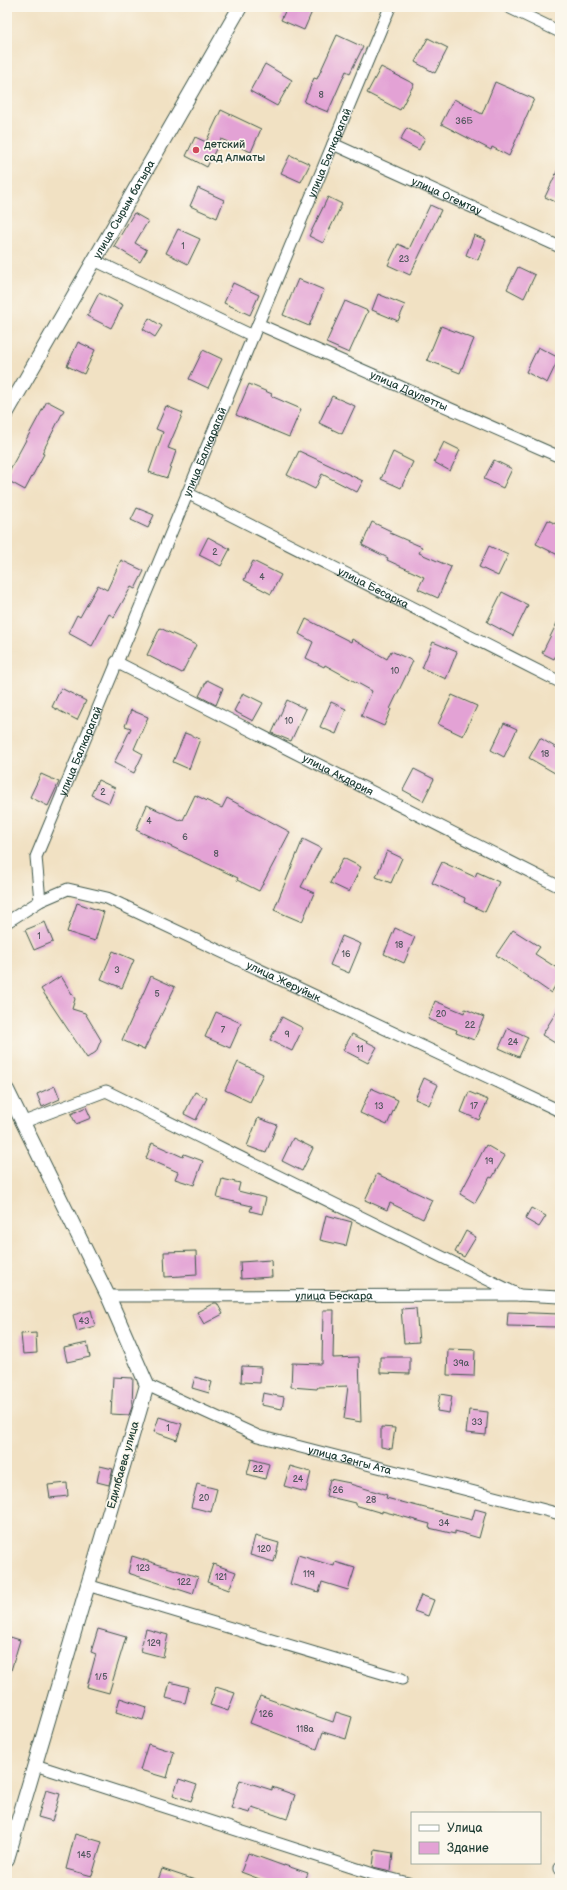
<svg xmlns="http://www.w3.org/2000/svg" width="567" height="1890" font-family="'Balsamiq Sans',sans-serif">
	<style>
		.building { fill: #e3a2d5 }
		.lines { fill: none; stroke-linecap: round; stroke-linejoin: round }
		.minor-casing { stroke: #3e5649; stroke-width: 13 }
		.tertiary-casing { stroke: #3e5649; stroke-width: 16 }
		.minor { stroke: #fff; stroke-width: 11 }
		.tertiary { stroke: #fff; stroke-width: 14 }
		.poi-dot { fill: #d1495b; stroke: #fbf7ec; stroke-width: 1.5 }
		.labels { text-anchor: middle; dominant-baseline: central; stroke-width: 3.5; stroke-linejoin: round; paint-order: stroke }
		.number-label { font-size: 9px; fill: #50565c }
		.poi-label { font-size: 11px; fill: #1f3d34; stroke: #fbf7ec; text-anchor: start }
		.street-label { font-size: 11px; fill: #1f3d34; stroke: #fbf7ec }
	</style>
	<rect width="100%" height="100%" fill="#fbf7ec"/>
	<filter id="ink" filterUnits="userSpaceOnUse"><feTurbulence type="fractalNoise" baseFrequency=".025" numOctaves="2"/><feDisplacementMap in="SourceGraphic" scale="8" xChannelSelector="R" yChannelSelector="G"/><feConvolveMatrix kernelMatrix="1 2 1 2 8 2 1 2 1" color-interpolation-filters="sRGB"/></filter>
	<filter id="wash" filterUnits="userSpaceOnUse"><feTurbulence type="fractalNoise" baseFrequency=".012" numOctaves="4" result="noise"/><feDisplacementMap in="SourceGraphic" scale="16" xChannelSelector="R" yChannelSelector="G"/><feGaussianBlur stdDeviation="0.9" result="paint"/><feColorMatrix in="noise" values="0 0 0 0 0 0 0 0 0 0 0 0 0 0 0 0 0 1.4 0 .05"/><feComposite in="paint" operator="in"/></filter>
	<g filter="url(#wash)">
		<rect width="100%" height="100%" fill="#f1e1c3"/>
		<g id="blocks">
			<g class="building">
				<polygon points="287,7 314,7 304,30 281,20"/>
				<polygon points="337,35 363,47 350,73 346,71 328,112 304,102 314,78 317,79"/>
				<polygon points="428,38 448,48 435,73 415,62"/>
				<polygon points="265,64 292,80 277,106 250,91"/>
				<polygon points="381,67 414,84 400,110 367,93"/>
				<polygon points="495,82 534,99 509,156 492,147 491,150 441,124 454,99 482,114"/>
				<polygon points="221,110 261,129 251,152 221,139 207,167 186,156 195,137 206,142"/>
				<polygon points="407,128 425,138 419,150 400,140"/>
				<polygon points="290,155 310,164 301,182 281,173"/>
				<polygon points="560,165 560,204 545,197"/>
				<polygon points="198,188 224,200 217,218 190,206"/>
				<polygon points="328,197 342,204 323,243 309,236"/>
				<polygon points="430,205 441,210 410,275 388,265 398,244 409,249"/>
				<polygon points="134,213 148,221 135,243 147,250 140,262 114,246"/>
				<polygon points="178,229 200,239 188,264 166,253"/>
				<polygon points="474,235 486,240 478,260 466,255"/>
				<polygon points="518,267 535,275 524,298 507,289"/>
				<polygon points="298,279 324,290 309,326 283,315"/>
				<polygon points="233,283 259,295 250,315 224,303"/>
				<polygon points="99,293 123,305 111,328 87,316"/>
				<polygon points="378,294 405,305 398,321 372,310"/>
				<polygon points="345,301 368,311 349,353 326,343"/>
				<polygon points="149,318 162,326 155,337 143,329"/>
				<polygon points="441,326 474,339 460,373 427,360"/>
				<polygon points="78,342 95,350 84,374 67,366"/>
				<polygon points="538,347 559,358 547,383 526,372"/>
				<polygon points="203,350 222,359 208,388 189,379"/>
				<polygon points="249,384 272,394 271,396 301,409 289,437 236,415"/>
				<polygon points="332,396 355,406 342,434 319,423"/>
				<polygon points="47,401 64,410 42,453 44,454 25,490 7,480 7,475"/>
				<polygon points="166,406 183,413 168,448 176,451 167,478 149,472 163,432 156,429"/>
				<polygon points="444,442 460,450 450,471 434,462"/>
				<polygon points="299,451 363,481 357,492 322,474 315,489 287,475"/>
				<polygon points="393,452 413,462 401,488 381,479"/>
				<polygon points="494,460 512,469 503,488 484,479"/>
				<polygon points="137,508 154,515 148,528 131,520"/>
				<polygon points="548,520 560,526 560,556 536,544"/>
				<polygon points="372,522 391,531 390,533 422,547 419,553 451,567 438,598 418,589 424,577 387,560 388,558 362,545"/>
				<polygon points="208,537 230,549 221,566 199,555"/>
				<polygon points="489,546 508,555 498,576 479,567"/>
				<polygon points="121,560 144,571 135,589 131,587 114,617 109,614 92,646 68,633 77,615 80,617 98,585 107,590"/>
				<polygon points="253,561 281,575 271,594 244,580"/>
				<polygon points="502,592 528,605 513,636 487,622"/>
				<polygon points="560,617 560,647 554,659 542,653"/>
				<polygon points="306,619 351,642 352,639 387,659 391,651 413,661 390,709 391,709 384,726 361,716 372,691 325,665 324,667 306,658 313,642 299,634"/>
				<polygon points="160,628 196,645 182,673 147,655"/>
				<polygon points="433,642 457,652 446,679 422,668"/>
				<polygon points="207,680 223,688 216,705 199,696"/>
				<polygon points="61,688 86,701 77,720 52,707"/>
				<polygon points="243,693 263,703 253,721 234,711"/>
				<polygon points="452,695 477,706 463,736 438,724"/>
				<polygon points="287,700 306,709 291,741 272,733"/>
				<polygon points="331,702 346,709 336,734 320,727"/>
				<polygon points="131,710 148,717 134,749 143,754 134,773 114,763 131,728 125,726"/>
				<polygon points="504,723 517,729 504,757 491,750"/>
				<polygon points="185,733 200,739 189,769 173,762"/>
				<polygon points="540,738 560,750 560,776 529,758"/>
				<polygon points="414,769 434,779 423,801 403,790"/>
				<polygon points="41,774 59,782 48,806 30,797"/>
				<polygon points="98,780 115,788 109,803 91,795"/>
				<polygon points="195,795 222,808 227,798 290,832 259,891 237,880 238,878 136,830 147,805 179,820 180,819 183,820"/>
				<polygon points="303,839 321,848 301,887 314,893 302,922 274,910"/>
				<polygon points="387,851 402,858 391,883 376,877"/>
				<polygon points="343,858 361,867 349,892 330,883"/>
				<polygon points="442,862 475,877 477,872 499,882 485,912 464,902 465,898 432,883"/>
				<polygon points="77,903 104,912 95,941 67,932"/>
				<polygon points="45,922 53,942 34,950 25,930"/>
				<polygon points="395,928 415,937 404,963 384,954"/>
				<polygon points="513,930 540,947 535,954 560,970 560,978 551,993 496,955"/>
				<polygon points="342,936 361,944 349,973 330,965"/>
				<polygon points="113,951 134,960 122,988 101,979"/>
				<polygon points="61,976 75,999 72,1009 85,1013 101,1040 96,1052 87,1058 41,989"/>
				<polygon points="151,976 175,987 144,1050 122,1040"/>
				<polygon points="435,1001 464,1013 465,1009 484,1017 474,1040 456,1033 457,1030 428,1019"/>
				<polygon points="560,1006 560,1046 542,1035"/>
				<polygon points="216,1012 241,1023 230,1048 205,1037"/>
				<polygon points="282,1017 303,1028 292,1051 270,1040"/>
				<polygon points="508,1028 528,1037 519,1057 499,1048"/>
				<polygon points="352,1034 377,1047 368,1063 343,1050"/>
				<polygon points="238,1062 263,1074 250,1102 225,1090"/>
				<polygon points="424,1078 438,1085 429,1105 415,1099"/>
				<polygon points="55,1086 60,1099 42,1107 37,1094"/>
				<polygon points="371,1088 398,1100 387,1125 360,1113"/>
				<polygon points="195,1092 207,1098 196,1120 184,1114"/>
				<polygon points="469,1092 488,1100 479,1120 461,1112"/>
				<polygon points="86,1107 91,1118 76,1124 71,1114"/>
				<polygon points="258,1118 277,1125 266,1153 247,1146"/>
				<polygon points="293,1138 313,1148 302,1171 282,1161"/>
				<polygon points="152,1143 183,1157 184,1154 203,1161 194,1185 175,1179 178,1172 146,1158"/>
				<polygon points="486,1145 505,1156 492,1178 490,1177 475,1203 460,1194"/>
				<polygon points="377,1174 432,1200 423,1219 390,1203 387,1210 365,1200"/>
				<polygon points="222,1179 240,1183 238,1191 266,1198 262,1214 250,1211 252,1206 217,1198"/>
				<polygon points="531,1208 546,1216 539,1227 525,1219"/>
				<polygon points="326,1215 352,1222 346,1246 320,1240"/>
				<polygon points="466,1231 476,1237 464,1257 455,1252"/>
				<polygon points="196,1251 197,1275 165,1277 164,1252"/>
				<polygon points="271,1260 272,1277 241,1279 240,1262"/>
				<polygon points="214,1303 217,1303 223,1314 204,1324 197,1312"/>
				<polygon points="416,1308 419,1342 404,1343 401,1309"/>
				<polygon points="91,1310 95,1326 77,1331 73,1315"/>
				<polygon points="323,1310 334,1310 333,1358 359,1357 361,1422 344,1419 348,1386 318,1387 317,1389 291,1387 292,1363 322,1364"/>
				<polygon points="508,1312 559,1314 558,1327 507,1326"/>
				<polygon points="36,1333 37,1353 23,1354 21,1334"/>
				<polygon points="87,1343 90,1357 67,1362 64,1348"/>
				<polygon points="448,1349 475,1350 474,1376 447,1375"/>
				<polygon points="380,1357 410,1357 410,1374 380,1373"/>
				<polygon points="242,1366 261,1367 260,1383 241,1382"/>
				<polygon points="113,1377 133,1378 132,1407 129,1415 111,1414"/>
				<polygon points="195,1377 212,1382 209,1393 192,1388"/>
				<polygon points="263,1393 284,1397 282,1409 261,1405"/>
				<polygon points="440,1394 452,1396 449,1413 437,1411"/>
				<polygon points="469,1410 488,1412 486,1435 466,1433"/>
				<polygon points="159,1417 182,1424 177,1440 154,1432"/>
				<polygon points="381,1427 395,1428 392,1449 381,1447"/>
				<polygon points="251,1459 269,1464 265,1479 247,1474"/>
				<polygon points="100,1466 113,1469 109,1485 97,1482"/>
				<polygon points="290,1466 311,1472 306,1492 284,1486"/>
				<polygon points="330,1479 350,1483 350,1484 387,1495 386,1498 472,1520 475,1509 486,1512 479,1538 455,1531 455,1534 429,1528 430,1524 382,1511 382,1513 355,1505 355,1503 326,1496"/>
				<polygon points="67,1483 68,1496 50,1498 48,1485"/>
				<polygon points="197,1484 217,1489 211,1512 191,1507"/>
				<polygon points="255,1536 279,1543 274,1562 250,1555"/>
				<polygon points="298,1555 334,1566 335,1562 355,1568 348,1590 322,1582 319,1592 290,1584"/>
				<polygon points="132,1556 198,1577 193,1594 128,1573"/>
				<polygon points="213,1564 236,1572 229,1590 207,1582"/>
				<polygon points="421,1595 434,1600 428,1616 414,1611"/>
				<polygon points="98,1629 126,1637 109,1693 87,1687 96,1654 91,1652"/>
				<polygon points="146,1629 168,1635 163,1657 140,1651"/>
				<polygon points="7,1636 20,1640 10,1674 7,1673"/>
				<polygon points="170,1682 189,1687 185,1703 166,1698"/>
				<polygon points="216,1687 235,1693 228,1711 210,1705"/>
				<polygon points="260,1696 333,1722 336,1712 352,1717 346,1739 323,1732 317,1749 250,1723"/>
				<polygon points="120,1698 147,1707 143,1720 116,1712"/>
				<polygon points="148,1744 174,1752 167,1778 140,1770"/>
				<polygon points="179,1779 197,1785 191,1801 173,1795"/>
				<polygon points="240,1780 272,1790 272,1787 295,1795 287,1819 252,1807 250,1813 231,1808"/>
				<polygon points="46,1790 60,1794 52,1821 38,1817"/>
				<polygon points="75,1834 102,1842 92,1876 66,1869"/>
				<polygon points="375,1850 393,1853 391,1871 373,1867"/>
				<polygon points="248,1853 284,1866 284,1865 308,1873 304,1883 270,1883 241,1872"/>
				<polygon points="162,1869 198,1881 197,1883 157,1883"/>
			</g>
		</g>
	</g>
	<g filter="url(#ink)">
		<use href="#blocks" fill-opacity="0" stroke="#3e5649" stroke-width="1"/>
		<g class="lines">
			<defs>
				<g id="minor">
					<polyline points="508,7 560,32"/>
					<path id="s1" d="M333,144l227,103"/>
					<polyline points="94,260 253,336"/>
					<path id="s2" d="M258,324l302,133"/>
					<path id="s3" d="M187,493l373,189"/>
					<path id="s4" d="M116,662l444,225"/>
					<path id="s5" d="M40,901l-4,-44 354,-850"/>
					<path id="s6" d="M7,922l33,-21 28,-12 39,9 453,213"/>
					<polyline points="24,1122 106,1091 519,1295"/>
					<path id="s7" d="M108,1296l411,-1 41,2"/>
					<path id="s8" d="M147,1385l111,51 302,78"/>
					<polyline points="87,1585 402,1679"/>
					<polyline points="35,1765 373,1874 408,1883"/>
					<polyline points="560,1868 560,1869"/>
				</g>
				<g id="tertiary">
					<path id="s9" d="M7,412l233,-405"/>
					<polyline points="7,1090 108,1296 147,1385 7,1859"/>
				</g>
			</defs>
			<use href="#minor" class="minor-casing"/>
			<use href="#tertiary" class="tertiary-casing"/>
			<use href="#minor" class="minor"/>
			<use href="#tertiary" class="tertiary"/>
		</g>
	</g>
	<circle class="poi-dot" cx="196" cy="150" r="4"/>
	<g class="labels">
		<g class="number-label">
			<text x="321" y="95">8</text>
			<text x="464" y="121">36Б</text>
			<text x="183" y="246">1</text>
			<text x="404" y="259">23</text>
			<text x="215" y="552">2</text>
			<text x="262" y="577">4</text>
			<text x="395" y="671">10</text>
			<text x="289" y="721">10</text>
			<text x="545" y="754">18</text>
			<text x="103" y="792">2</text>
			<text x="149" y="821">4</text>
			<text x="185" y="837">6</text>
			<text x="216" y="854">8</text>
			<text x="39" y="936">1</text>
			<text x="399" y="945">18</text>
			<text x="346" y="954">16</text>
			<text x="117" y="970">3</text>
			<text x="157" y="994">5</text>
			<text x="441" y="1014">20</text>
			<text x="470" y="1025">22</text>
			<text x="223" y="1030">7</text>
			<text x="287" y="1034">9</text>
			<text x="513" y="1042">24</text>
			<text x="360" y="1049">11</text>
			<text x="379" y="1106">13</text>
			<text x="474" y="1106">17</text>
			<text x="489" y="1161">19</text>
			<text x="84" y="1321">43</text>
			<text x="461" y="1363">39а</text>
			<text x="477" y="1422">33</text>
			<text x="168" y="1428">1</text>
			<text x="258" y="1469">22</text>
			<text x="298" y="1479">24</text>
			<text x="338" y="1490">26</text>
			<text x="204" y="1498">20</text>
			<text x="371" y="1500">28</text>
			<text x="444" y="1523">34</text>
			<text x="264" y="1549">120</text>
			<text x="143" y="1568">123</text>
			<text x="309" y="1574">119</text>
			<text x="221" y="1577">121</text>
			<text x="184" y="1582">122</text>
			<text x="154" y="1643">129</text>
			<text x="101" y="1677">1/5</text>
			<text x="266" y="1714">126</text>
			<text x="305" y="1729">118а</text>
			<text x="84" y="1855">145</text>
		</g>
		<g class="poi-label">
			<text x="204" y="144">детский<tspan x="204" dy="13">сад Алматы</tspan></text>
		</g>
		<g class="street-label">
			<text stroke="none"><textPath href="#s5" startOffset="807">улица Балкарагай</textPath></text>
			<text stroke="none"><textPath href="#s1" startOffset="125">улица Огемтау</textPath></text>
			<text stroke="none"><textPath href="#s9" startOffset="234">улица Сырым батыра</textPath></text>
			<text stroke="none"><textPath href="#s2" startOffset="165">улица Даулетты</textPath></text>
			<text stroke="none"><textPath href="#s5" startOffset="483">улица Балкарагай</textPath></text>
			<text stroke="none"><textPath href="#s3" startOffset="209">улица Бесарка</textPath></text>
			<text stroke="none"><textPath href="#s5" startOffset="159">улица Балкарагай</textPath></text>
			<text stroke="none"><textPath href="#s4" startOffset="249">улица Акдария</textPath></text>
			<text stroke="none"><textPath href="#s6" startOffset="305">улица Жеруйык</textPath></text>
			<text stroke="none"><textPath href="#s7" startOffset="226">улица Бескара</textPath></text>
			<text stroke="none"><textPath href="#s8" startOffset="217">улица Зенгы Ата</textPath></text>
			<text transform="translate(123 1465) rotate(-74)">Едилбаева улица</text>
		</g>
	</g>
	<rect width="567" height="1890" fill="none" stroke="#fbf7ec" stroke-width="24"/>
	<rect x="411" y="1812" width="130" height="52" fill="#fbf7ec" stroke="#a3ada2"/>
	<rect x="419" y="1825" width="20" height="6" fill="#ffffff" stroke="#a3ada2"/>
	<text x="447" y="1832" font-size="12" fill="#1f3d34">Улица</text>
	<rect x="419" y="1842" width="20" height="12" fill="#e3a2d5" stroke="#a3ada2"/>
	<text x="447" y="1852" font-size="12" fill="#1f3d34">Здание</text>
</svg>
